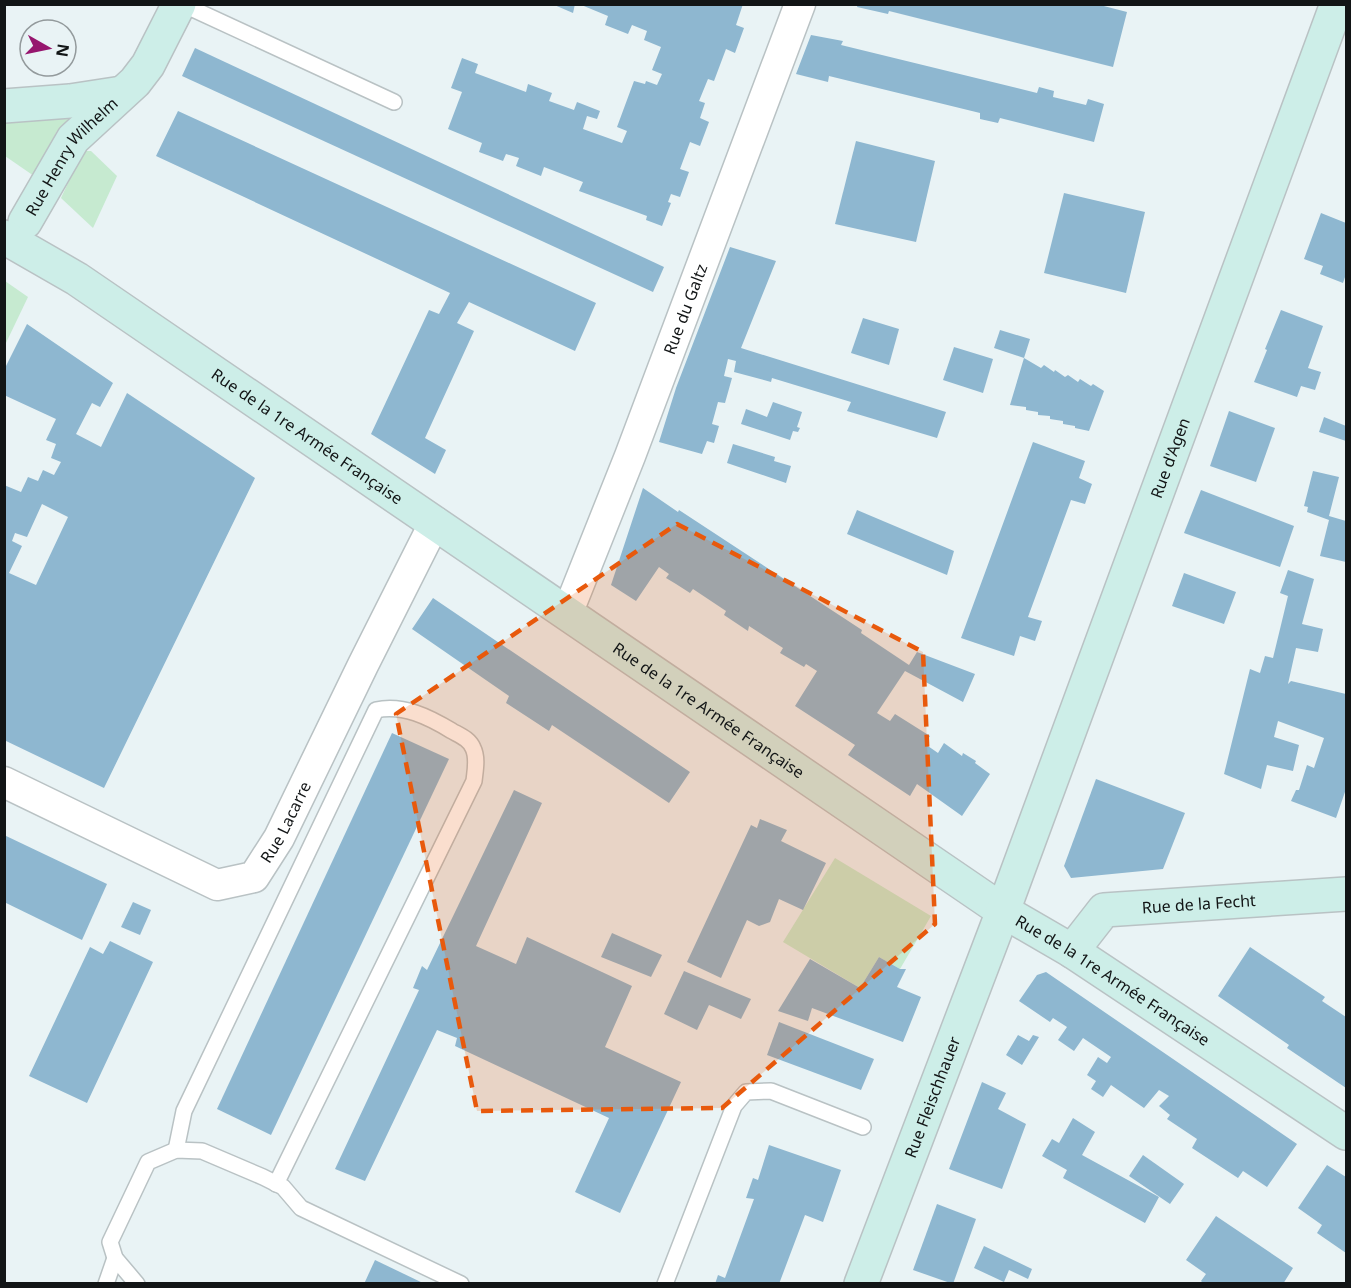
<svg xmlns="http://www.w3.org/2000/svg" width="1351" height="1288" font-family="'Noto Sans',sans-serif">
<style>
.green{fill:#c6ead0}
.building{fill:#8eb7d0;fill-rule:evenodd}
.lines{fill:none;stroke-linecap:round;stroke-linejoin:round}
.lane-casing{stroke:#b9c2c4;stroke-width:18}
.street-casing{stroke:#b9c2c4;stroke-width:33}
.secondary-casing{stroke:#b9c2c4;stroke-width:36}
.lane{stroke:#fff;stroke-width:15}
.street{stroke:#fff;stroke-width:30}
.secondary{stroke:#cdeee8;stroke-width:33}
.marked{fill:#e8590c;fill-opacity:0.2;stroke:#e8590c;stroke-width:4.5;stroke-dasharray:12 8;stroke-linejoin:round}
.labels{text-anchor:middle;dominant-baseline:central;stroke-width:6;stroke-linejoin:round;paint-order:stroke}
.street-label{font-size:16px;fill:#121516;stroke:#e9f3f5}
</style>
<rect width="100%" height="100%" fill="#e9f3f5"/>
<g class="green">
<polygon points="72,114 73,119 57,131 34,176 5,156 4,117"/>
<polygon points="83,151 91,151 117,176 93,228 61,198"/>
<polygon points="5,281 28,297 5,345"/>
<polygon points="835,858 931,916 900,969 879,957 860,988 783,942"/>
</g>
<g class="building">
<polygon points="552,4 575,4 573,13"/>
<polygon points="579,4 743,4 736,25 744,28 735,53 726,49 714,81 708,79 699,101 705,103 700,118 709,122 700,146 690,142 680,169 689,172 680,197 671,194 668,202 671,203 662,226 646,220 647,216 579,191 583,182 544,167 541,176 516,166 519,158 506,154 503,161 479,152 482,143 448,129 462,92 451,88 462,58 478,64 475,73 526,92 528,84 552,93 549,101 574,110 577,102 600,111 597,119 587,116 583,129 622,143 627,131 617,127 634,81 645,84 646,81 657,85 662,74 652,70 661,47 644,40 647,31 632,25 628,34 605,25 608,16"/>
<polygon points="858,4 1096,4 1127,12 1113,67 889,11 888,14 857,7"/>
<polygon points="811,35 843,41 841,45 1037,93 1039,87 1054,91 1053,97 1086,105 1088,99 1104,104 1094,142 1000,118 998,123 980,119 980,113 829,76 828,82 796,74"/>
<polygon points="195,48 664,267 653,292 182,76"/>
<polygon points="178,111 596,303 575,351 469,302 457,323 474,331 425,438 446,450 435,474 371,434 429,310 439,314 450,293 156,156"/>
<polygon points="856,141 935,161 916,242 835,224"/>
<polygon points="1064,193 1145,212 1126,293 1044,273"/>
<polygon points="1321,213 1346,223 1346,274 1343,283 1320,274 1323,266 1304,259"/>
<polygon points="730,247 776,261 741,348 946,412 937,438 847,411 851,402 772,378 771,382 734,372 736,361 728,359 724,376 732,378 725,403 718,402 712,424 719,426 714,443 707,441 702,454 659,442 676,388"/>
<polygon points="1281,310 1323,326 1308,368 1321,372 1315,390 1301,386 1297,397 1254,382 1267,350 1265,349"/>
<polygon points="863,318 899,329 889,365 851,353"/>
<path d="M27 324 113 383 100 407 92 403 76 434 101 447 127 393 255 478 104 788 4 740V485L21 492 28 477 38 481 43 470 54 475 61 462 51 458 56 444 46 440 56 419 4 395V370ZM42 504 68 517 36 585 9 573 22 546 12 541 15 533 27 537Z"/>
<polygon points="1000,330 1030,339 1024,358 1041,368 1044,365 1054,372 1055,370 1065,377 1068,375 1078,382 1080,379 1091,386 1093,384 1104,391 1089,431 1075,428 1075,426 1063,424 1063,421 1050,419 1050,416 1038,415 1038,412 1026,410 1026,407 1010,405 1024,358 994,348"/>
<polygon points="954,347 993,359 983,393 943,380"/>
<polygon points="773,402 802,412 797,427 800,428 798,432 793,431 790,440 741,424 746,409 767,417"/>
<polygon points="1229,411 1275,428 1256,482 1210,466"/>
<polygon points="1324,417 1346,426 1346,441 1319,432"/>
<polygon points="1033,442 1085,461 1079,478 1092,484 1085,504 1071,500 1028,617 1042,621 1035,641 1020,636 1014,656 961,638"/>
<polygon points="733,444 775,457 774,461 791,466 786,483 727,463"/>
<polygon points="1313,471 1339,477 1329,516 1346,521 1346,562 1320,556 1329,520 1307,512 1308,507 1304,506"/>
<polygon points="643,488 678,512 679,510 862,630 861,633 909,665 917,652 975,674 963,702 905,671 877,713 890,721 895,714 930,736 925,744 938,753 944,743 962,756 963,753 976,761 975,763 990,774 962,816 917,784 910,796 848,755 855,745 795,706 817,671 806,664 804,667 780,653 783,648 749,626 748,631 724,615 726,611 693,589 690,593 676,584 666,578 669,574 659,567 636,601 611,585"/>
<polygon points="1201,490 1294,526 1280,567 1184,533"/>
<polygon points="857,510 954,551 947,575 847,534"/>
<polygon points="1288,570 1314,579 1302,624 1323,629 1318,652 1296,648 1288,684 1291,681 1346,694 1346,789 1336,818 1291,801 1296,790 1299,790 1307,765 1314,768 1324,738 1278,721 1274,737 1299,745 1293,771 1267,765 1261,789 1224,774 1250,669 1260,673 1265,656 1273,658 1288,596 1280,593"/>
<polygon points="1184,573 1236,592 1224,624 1172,606"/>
<polygon points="433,598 690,772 669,803 552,725 549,731 506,703 509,696 412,629"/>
<polygon points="392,733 449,759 271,1135 217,1109"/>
<polygon points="1096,779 1185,813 1163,869 1071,878 1064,866"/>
<polygon points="514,790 542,803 476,946 516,964 527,937 632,986 605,1047 681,1082 620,1213 575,1192 609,1118 455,1046 457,1038 437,1030 365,1181 335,1169 419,990 413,988 422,966 427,970"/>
<polygon points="760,819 787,830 781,841 826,863 803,910 779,899 770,922 759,926 747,920 721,978 687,962 751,825 757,828"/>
<polygon points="4,835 107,884 82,940 4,902"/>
<polygon points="133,902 151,910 140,935 121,927"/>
<polygon points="612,933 662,955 651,977 601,957"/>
<polygon points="110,941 153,962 87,1103 29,1076 90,947 103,954"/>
<polygon points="1250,947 1325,997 1322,1001 1346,1017 1346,1088 1287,1048 1289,1045 1218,996"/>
<polygon points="879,957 900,969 906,969 897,987 921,997 903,1042 812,1008 808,1021 778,1011 810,959 860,988"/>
<polygon points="684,971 751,999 741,1019 709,1005 697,1030 664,1014"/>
<polygon points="1046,972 1297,1144 1267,1187 1243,1171 1238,1178 1192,1148 1197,1139 1167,1119 1170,1115 1159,1106 1169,1096 1159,1090 1144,1108 1111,1085 1103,1097 1091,1089 1096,1081 1087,1075 1098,1057 1107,1063 1111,1057 1083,1038 1074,1051 1058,1040 1067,1027 1053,1018 1050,1022 1019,1001 1037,975"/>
<polygon points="779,1022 874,1059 861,1090 767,1055"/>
<polygon points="1018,1035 1029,1041 1033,1035 1039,1037 1022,1065 1006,1055"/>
<polygon points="982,1082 1006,1093 998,1109 1026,1124 1002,1189 949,1169"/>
<polygon points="1073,1118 1095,1132 1082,1155 1159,1197 1145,1223 1063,1178 1067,1170 1042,1156 1052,1139 1059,1143"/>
<polygon points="769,1145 841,1170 823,1222 805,1215 779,1284 715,1284 718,1275 725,1278 754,1199 746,1198 753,1178 758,1180"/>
<polygon points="1143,1155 1184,1184 1170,1204 1129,1176"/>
<polygon points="1327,1165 1346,1177 1346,1253 1317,1233 1322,1225 1298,1208"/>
<polygon points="937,1204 976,1219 953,1284 913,1270"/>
<polygon points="1216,1216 1293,1268 1283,1284 1204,1284 1201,1281 1206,1274 1186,1260"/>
<polygon points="984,1246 1032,1269 1028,1279 1009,1270 1004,1282 974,1268"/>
<polygon points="375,1260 425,1284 364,1284"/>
</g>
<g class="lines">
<g class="lane-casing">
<g id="lane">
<polyline points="182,4 394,102"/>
<path d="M176 1150 184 1111 376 710C403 704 429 717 452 731 461 736 469 739 473 748 478 758 475 771 474 781L276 1184"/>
<polyline points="106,1284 115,1258"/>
<polyline points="137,1284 115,1258 110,1242 148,1162 176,1150 202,1151 263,1177 283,1187 301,1208 461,1284"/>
<polyline points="665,1284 734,1106 746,1092 771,1091 863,1127"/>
</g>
</g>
<g class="street-casing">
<g id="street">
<path id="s1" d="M567 614 630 456 800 4"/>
<path id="s2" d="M4 782 217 885 254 877 279 838 363 665 435 522"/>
</g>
</g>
<g class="secondary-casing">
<g id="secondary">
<polyline points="4,106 70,101 122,93"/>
<path id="s3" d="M25 222 73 139 135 82 148 65 179 4"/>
<path id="s4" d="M4 237 77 279 1003 911 1072 951 1346 1133"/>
<path id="s5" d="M1072 951 1104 910 1346 894"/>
<path id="s6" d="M861 1284 1003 911 1337 4"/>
</g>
</g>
<use href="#lane" class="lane"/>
<use href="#street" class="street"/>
<use href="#secondary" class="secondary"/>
</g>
<path class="marked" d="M677 524 923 652 935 924 722 1108 477 1111 396 714Z"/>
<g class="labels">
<g class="street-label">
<text stroke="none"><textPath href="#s3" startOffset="81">Rue Henry Wilhelm</textPath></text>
<text stroke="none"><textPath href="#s1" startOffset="327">Rue du Galtz</textPath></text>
<text stroke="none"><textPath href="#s4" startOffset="363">Rue de la 1re Armée Française</textPath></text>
<text stroke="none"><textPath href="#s6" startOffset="882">Rue d'Agen</textPath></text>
<text stroke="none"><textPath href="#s4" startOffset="849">Rue de la 1re Armée Française</textPath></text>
<text stroke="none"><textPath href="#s2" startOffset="338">Rue Lacarre</textPath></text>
<text stroke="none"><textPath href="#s5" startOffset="147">Rue de la Fecht</textPath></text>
<text stroke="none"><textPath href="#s4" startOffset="1335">Rue de la 1re Armée Française</textPath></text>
<text stroke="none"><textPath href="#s6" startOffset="200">Rue Fleischhauer</textPath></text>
</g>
</g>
<rect width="1351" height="1288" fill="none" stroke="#121516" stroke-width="12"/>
<g transform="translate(48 48) rotate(99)"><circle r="28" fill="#e9f3f5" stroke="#939a9c" stroke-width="1.5"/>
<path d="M0-4.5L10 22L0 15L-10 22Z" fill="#96166e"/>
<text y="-9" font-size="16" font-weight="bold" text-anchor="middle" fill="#121516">N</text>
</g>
</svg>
